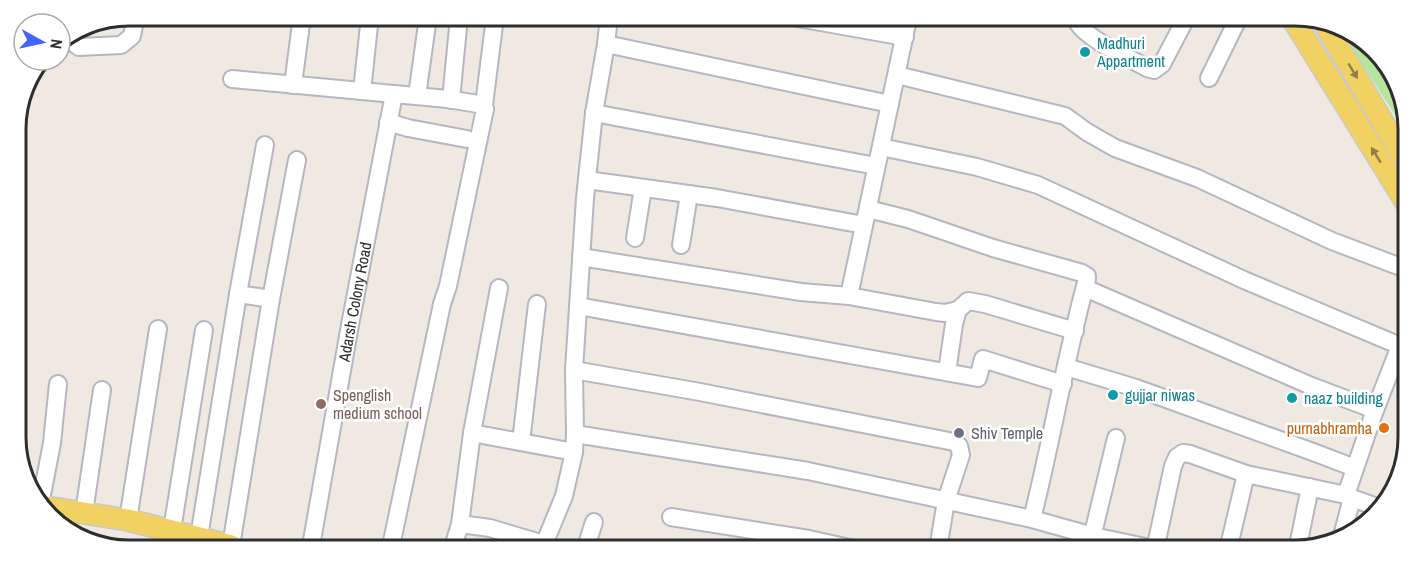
<svg xmlns="http://www.w3.org/2000/svg" width="1424" height="566" font-family="'Archivo Narrow',sans-serif">
<style>
.green{fill:#b6e59e}
.lines{fill:none;stroke-linecap:round;stroke-linejoin:round}
.minor-casing{stroke:#b4b7c1;stroke-width:20}
.major-casing{stroke:#c9c9c9;stroke-width:24}
.minor{stroke:#fff;stroke-width:16}
.major{stroke:#f2d163;stroke-width:21}
.oneway{fill:#908048}
.culture-dot{fill:#0f9aa8;stroke:#fff;stroke-width:2}
.education-dot{fill:#8d6e63;stroke:#fff;stroke-width:2}
.food-dot{fill:#e8710a;stroke:#fff;stroke-width:2}
.worship-dot{fill:#6b7280;stroke:#fff;stroke-width:2}
.labels{text-anchor:middle;dominant-baseline:central;stroke-width:5;stroke-linejoin:round;paint-order:stroke}
.culture-label{font-size:16px;fill:#0d838f;stroke:#fff;text-anchor:start}
.street-label{font-size:16px;fill:#2e2e2e;stroke:#fff}
.education-label{font-size:16px;fill:#785e54;stroke:#fff;text-anchor:start}
.food-label{font-size:16px;fill:#c56008;stroke:#fff;text-anchor:end}
.worship-label{font-size:16px;fill:#5b616d;stroke:#fff;text-anchor:start}
.rim{fill:none;stroke:#2e2e2e;stroke-width:3}
</style>
<rect width="100%" height="100%" fill="#efe9e1"/>
<polygon class="green" points="1336,24 1385,59 1408,113 1408,135"/>
<g class="lines">
<g class="minor-casing">
<g id="minor">
<polyline points="798,18 905,37"/>
<path d="M1076 20C1084 38 1129 58 1147 68L1154 70 1162 64 1185 20"/>
<polyline points="67,38 79,47 121,45 132,36 136,15"/>
<polyline points="606,44 890,104"/>
<polyline points="897,75 1065,116 1087,132 1115,148 1197,178 1332,241 1406,269"/>
<polyline points="1209,78 1237,21"/>
<polyline points="232,79 448,99 484,105 485,109 448,286 442,304 391,546"/>
<polyline points="293,85 302,16"/>
<polyline points="362,91 370,16"/>
<polyline points="417,96 428,17"/>
<polyline points="451,100 459,17"/>
<polyline points="484,105 495,17"/>
<polyline points="594,113 876,166"/>
<polyline points="388,122 408,128 467,139"/>
<polyline points="881,147 977,167 1038,185 1244,280 1405,348"/>
<polyline points="587,180 717,198 864,225"/>
<path d="M868 209 908 219 993 248 1082 273 1087 276V279C1065 358 1052 440 1032 519"/>
<polyline points="635,238 643,188"/>
<polyline points="681,245 689,194"/>
<polyline points="581,257 801,292 849,296 936,312 945,313 958,310"/>
<polyline points="1085,288 1309,385 1375,410"/>
<polyline points="238,294 271,299"/>
<polyline points="849,296 908,19"/>
<polyline points="578,306 978,378 983,359 1063,384"/>
<polyline points="1066,367 1136,388 1313,452 1355,468"/>
<polyline points="574,370 700,392 954,442 959,446 961,455 946,501 938,549"/>
<polyline points="947,372 954,324 958,310 968,301 985,304 1075,331"/>
<polyline points="472,433 574,452"/>
<polyline points="575,434 808,471 1032,519 1093,536 1155,549"/>
<polyline points="521,442 537,304"/>
<polyline points="1346,495 1375,410 1400,346"/>
<polyline points="1352,498 1379,508"/>
<polyline points="40,505 52,443 58,384"/>
<polyline points="84,513 102,390"/>
<polyline points="671,517 809,539 854,549"/>
<polyline points="128,520 158,329"/>
<polyline points="460,524 490,528 544,544"/>
<polyline points="172,530 204,330"/>
<polyline points="196,545 199,537 238,294 265,145"/>
<polyline points="231,546 271,299 297,160"/>
<path id="s1" d="M311 546 350 325 394 94"/>
<polyline points="453,547 460,524 472,433 499,288"/>
<polyline points="543,547 564,496 574,452 575,434 574,370 585,198 594,113 606,44 609,17"/>
<polyline points="586,547 594,522"/>
<polyline points="1089,550 1116,438"/>
<polyline points="1155,550 1173,466 1177,457 1183,453 1190,454 1246,474 1346,495 1352,498 1342,536"/>
<polyline points="1228,550 1246,474"/>
<polyline points="1297,551 1310,487"/>
</g>
</g>
<g class="major-casing">
<g id="major">
<polyline points="1294,21 1407,204"/>
<polyline points="1323,21 1407,163"/>
<polyline points="40,506 128,520 231,546"/>
</g>
</g>
<use href="#minor" class="minor"/>
<use href="#major" class="major"/>
</g>
<defs><path id="oneway-solid" d="M-6-.8H1V-3.2L6.5 0L1 3.2V.8H-6Z" transform="scale(1.5)"/></defs>
<g class="oneway">
<use href="#oneway-solid" transform="translate(1353 71) rotate(59)"/>
<use href="#oneway-solid" transform="translate(1376 155) rotate(-121)"/>
</g>
<g class="culture-dot">
<circle cx="1085" cy="52" r="6"/>
<circle cx="1113" cy="395" r="6"/>
<circle cx="1292" cy="398" r="6"/>
</g>
<circle class="education-dot" cx="321" cy="404" r="6"/>
<circle class="food-dot" cx="1384" cy="428" r="6"/>
<circle class="worship-dot" cx="959" cy="433" r="6"/>
<g class="labels">
<g class="culture-label">
<text x="1097" y="43">Madhuri<tspan x="1097" dy="18">Appartment</tspan></text>
<text x="1125" y="395">gujjar niwas</text>
<text x="1304" y="398">naaz building</text>
</g>
<g class="street-label">
<text stroke="none"><textPath href="#s1" startOffset="248">Adarsh Colony Road</textPath></text>
</g>
<g class="education-label">
<text x="333" y="395">Spenglish<tspan x="333" dy="18">medium school</tspan></text>
</g>
<g class="food-label">
<text x="1372" y="428">purnabhramha</text>
</g>
<g class="worship-label">
<text x="971" y="433">Shiv Temple</text>
</g>
</g>
<path d="M0 0H1424V566H0ZM129 26H1295A103 103 0 0 1 1398 129V437A103 103 0 0 1 1295 540H129A103 103 0 0 1 26 437V129A103 103 0 0 1 129 26Z" fill="#fff" fill-rule="evenodd"/>
<path class="rim" d="M129 26H1295A103 103 0 0 1 1398 129V437A103 103 0 0 1 1295 540H129A103 103 0 0 1 26 437V129A103 103 0 0 1 129 26Z"/>
<g transform="translate(42 42) rotate(98)"><circle r="28" fill="#ffffff" stroke="#ababab" stroke-width="1.5"/>
<path d="M0-4.5L10 22L0 15L-10 22Z" fill="#4264fb"/>
<text y="-9" font-size="16" font-weight="bold" text-anchor="middle" fill="#2e2e2e">N</text>
</g>
</svg>
